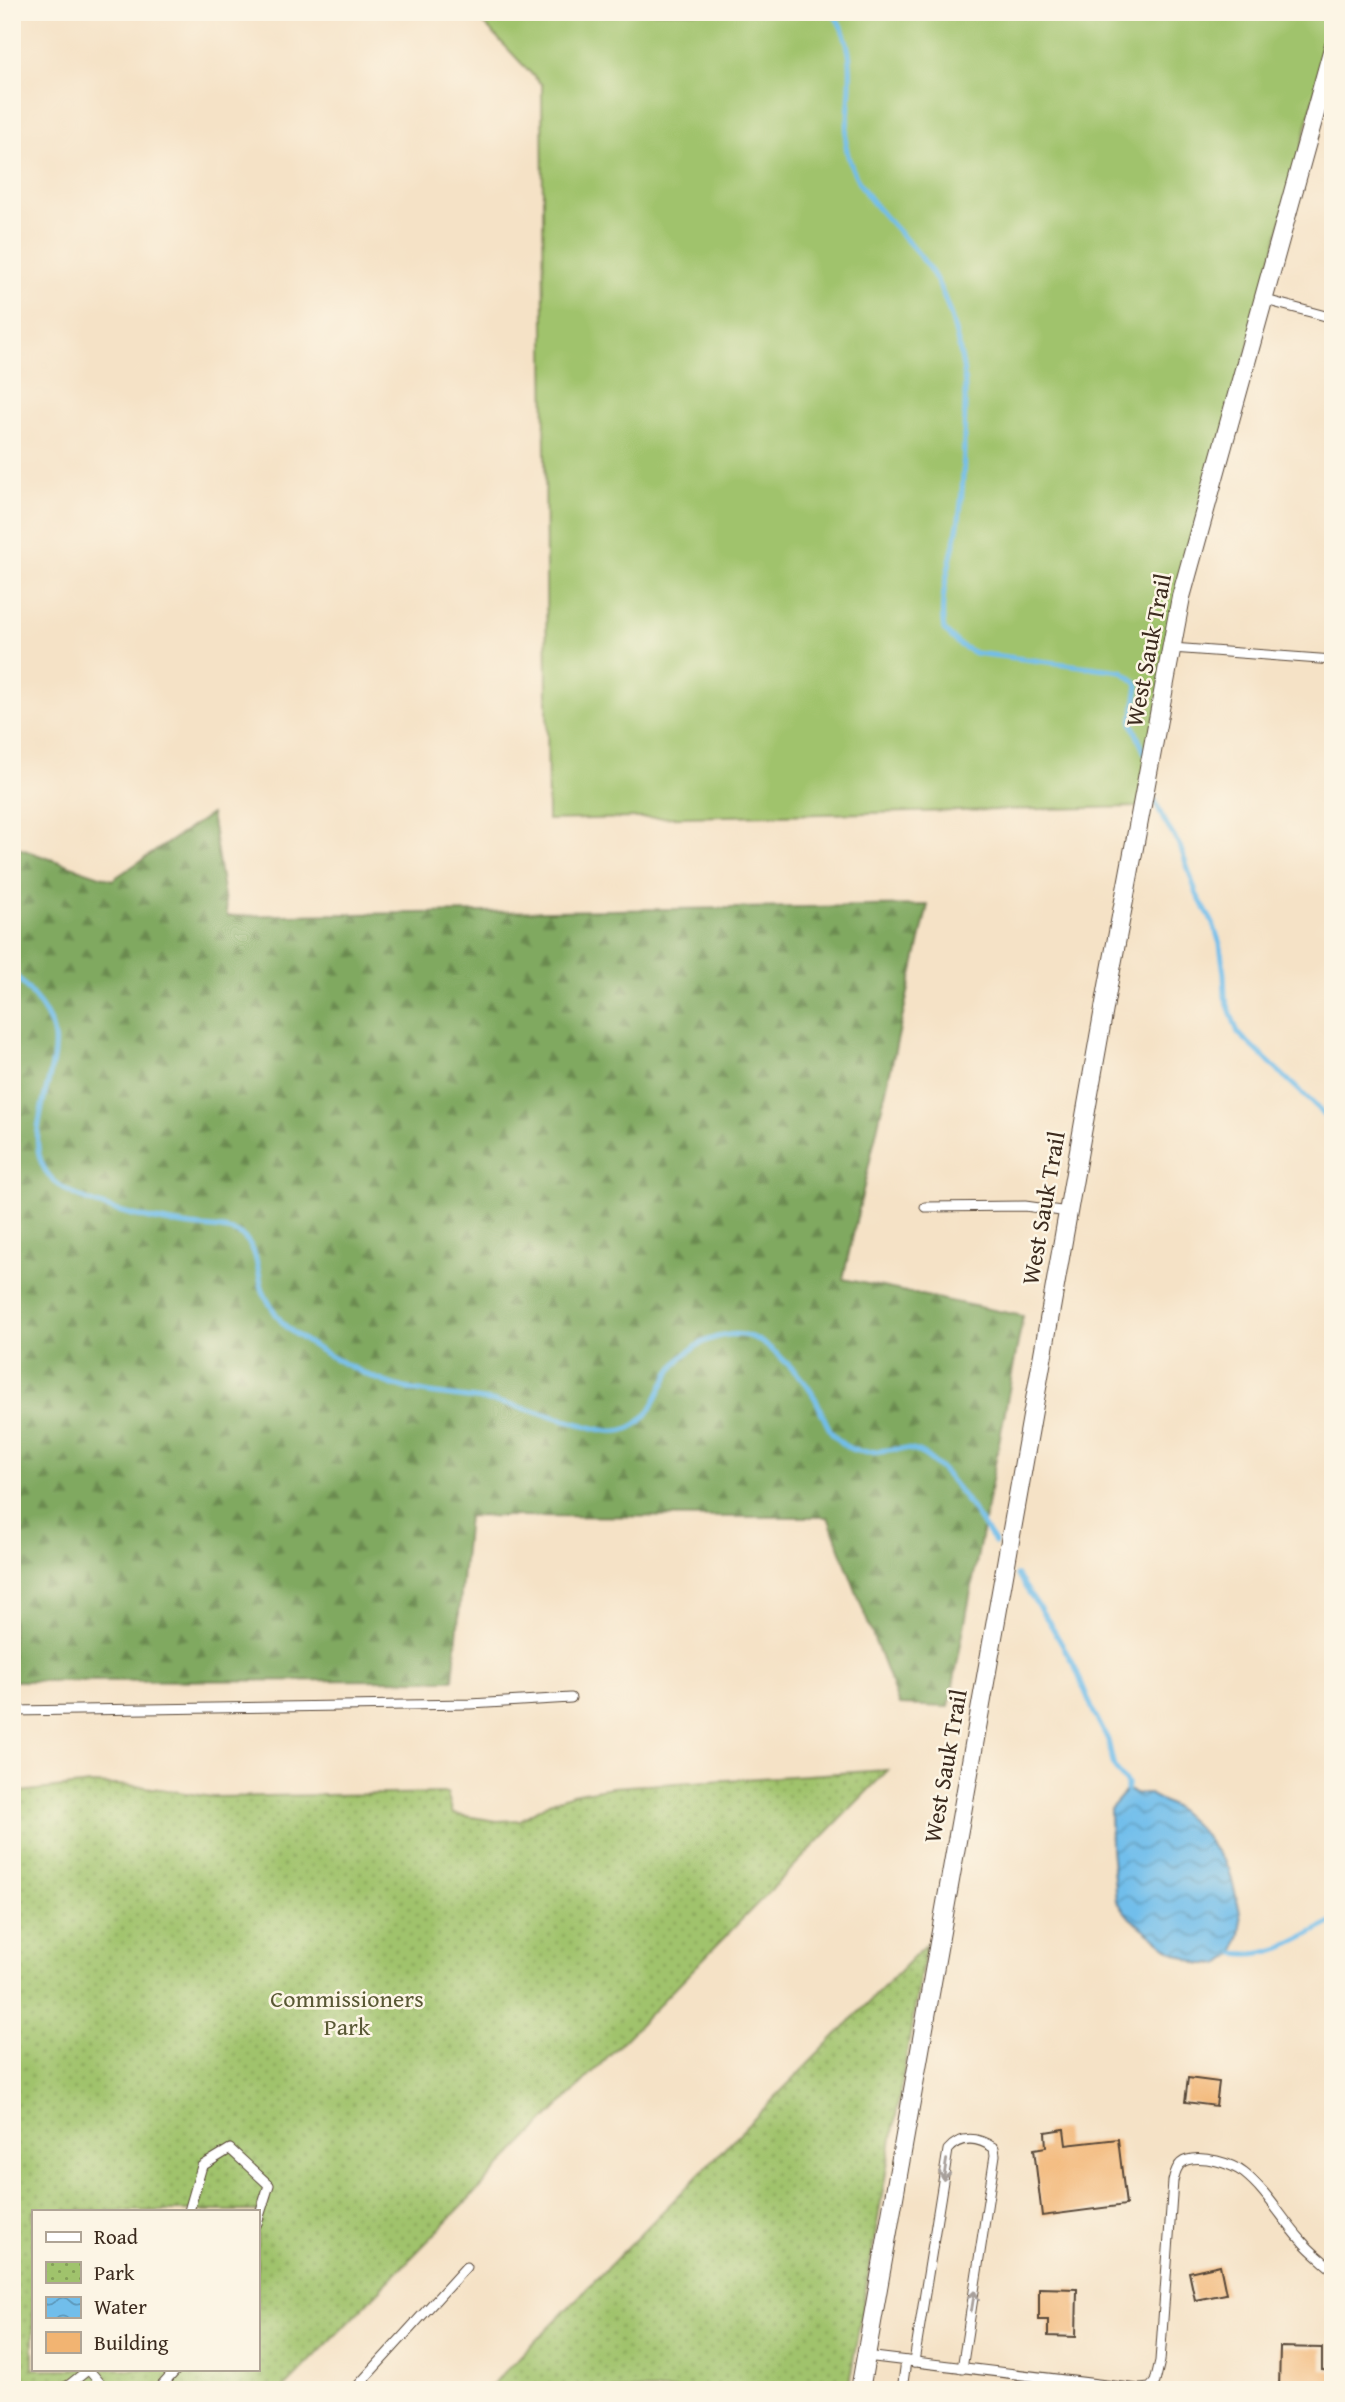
<svg xmlns="http://www.w3.org/2000/svg" width="1345" height="2402" font-family="'Gentium Book Plus',serif">
<style>
.grass{fill:#a0c36c;stroke:#6e7645;stroke-width:2}
.forest{fill:url(#forest-firs);stroke:#5e6a3f;stroke-width:2}
.park{fill:url(#park-dots);stroke:#6e7645;stroke-width:2;fill-rule:evenodd}
.water{fill:url(#water-waves);stroke:#567484;stroke-width:2}
.lines{fill:none;stroke-linecap:round;stroke-linejoin:round}
.stream{stroke:#71beeb;stroke-width:5}
.building{fill:#f2b472}
.lane-casing{stroke:#574637;stroke-width:11}
.street-casing{stroke:#574637;stroke-width:20}
.lane{stroke:#fff;stroke-width:9}
.street{stroke:#fff;stroke-width:18}
.oneway{stroke:#a79f9a}
.labels{text-anchor:middle;dominant-baseline:central;stroke-width:5;stroke-linejoin:round;paint-order:stroke}
.street-label{font-size:24px;fill:#3b2a1e;stroke:#fcf5e5}
.park-label{font-size:24px;fill:#595835;stroke:#fcf5e5}
</style>
<defs>
<pattern id="forest-firs" width="22" height="20" patternUnits="userSpaceOnUse" patternTransform="scale(1.75)"><rect width="22" height="20" fill="#80a960"/><path d="M5 1l3.5 6h-7zM16 11l3.5 6h-7z" fill="#6a8a4f"/></pattern>
<pattern id="park-dots" width="8" height="8" patternUnits="userSpaceOnUse" patternTransform="scale(1.75)"><rect width="8" height="8" fill="#a0c36c"/><path d="M2 2h.1M6 6h.1" fill="none" stroke="#849f58" stroke-width="1.8" stroke-linecap="round"/></pattern>
<pattern id="water-waves" width="16" height="10" patternUnits="userSpaceOnUse" patternTransform="scale(1.75)"><rect width="16" height="10" fill="#71beeb"/><path d="M0 5q4-4 8 0t8 0" fill="none" stroke="#5e9bbe"/></pattern>
</defs>
<rect width="100%" height="100%" fill="#fcf5e5"/>
<filter id="ink" filterUnits="userSpaceOnUse"><feTurbulence type="fractalNoise" baseFrequency=".0143" numOctaves="2"/><feDisplacementMap in="SourceGraphic" scale="14" xChannelSelector="R" yChannelSelector="G"/><feConvolveMatrix kernelMatrix="1 2 1 2 8 2 1 2 1" color-interpolation-filters="sRGB"/></filter>
<filter id="wash" filterUnits="userSpaceOnUse"><feTurbulence type="fractalNoise" baseFrequency=".00686" numOctaves="4" result="noise"/><feDisplacementMap in="SourceGraphic" scale="28" xChannelSelector="R" yChannelSelector="G"/><feGaussianBlur stdDeviation="1.57" result="paint"/><feColorMatrix in="noise" values="0 0 0 0 0 0 0 0 0 0 0 0 0 0 0 0 0 1.4 0 .05"/><feComposite in="paint" operator="in"/></filter>
<g filter="url(#wash)">
<rect width="100%" height="100%" fill="#f5e2c6"/>
<polygon class="grass" points="473,12 1333,12 1333,27 1186,582 1138,807 548,820 542,85"/>
<polygon class="forest" points="211,814 227,916 928,905 843,1279 1023,1316 949,1707 899,1705 828,1517 468,1516 453,1680 12,1681 12,846 112,880"/>
<g class="park">
<path d="M888 1770 282 2390H12V1793L90 1784 139 1786 212 1797 447 1793 453 1814 497 1821 520 1820 549 1803 572 1794 612 1787ZM33 2211H257V2369H33Z"/>
<polygon points="926,1944 848,2390 487,2390"/>
</g>
<polygon class="water" points="1127,1790 1138,1794 1149,1794 1176,1808 1200,1830 1229,1869 1240,1912 1241,1929 1235,1953 1220,1964 1201,1964 1173,1952 1130,1918 1116,1901 1111,1848 1110,1809"/>
<g class="lines">
<g class="stream">
<path d="M832 12C857 44 850 81 848 119 847 127 845 137 846 146 854 201 908 231 934 276 948 300 955 330 961 356 967 383 965 409 964 436 964 466 963 496 958 525 952 559 938 595 944 630L960 645 975 653 1122 671 1136 682 1138 686 1132 723 1145 754"/>
<polyline points="1155,800 1164,821 1180,846 1197,895 1213,923 1220,944 1224,974 1225,997 1238,1033 1319,1109 1333,1127"/>
<path d="M12 972C28 988 51 1013 54 1037 59 1078 16 1142 52 1179 79 1206 154 1221 191 1226 206 1228 226 1227 239 1234 259 1245 257 1273 263 1291 267 1300 275 1313 281 1321 299 1343 369 1378 397 1386 430 1396 467 1396 501 1403 526 1408 551 1416 576 1423 591 1427 608 1434 624 1430 652 1422 657 1392 671 1371 680 1356 698 1343 714 1338 727 1334 743 1333 756 1339 776 1350 804 1378 815 1398 824 1415 827 1433 844 1445 865 1460 889 1445 912 1450 942 1456 978 1519 995 1543"/>
<polyline points="1017,1575 1049,1622 1075,1667 1094,1713 1108,1740 1114,1767 1127,1784 1127,1790"/>
<path d="M1235 1953C1275 1959 1299 1938 1333 1922"/>
</g>
</g>
<g id="blocks">
<g class="building">
<polygon points="1188,2078 1219,2082 1216,2106 1185,2102"/>
<polygon points="1064,2129 1066,2145 1118,2139 1126,2205 1042,2216 1034,2149 1046,2147 1045,2132"/>
<polygon points="1220,2265 1226,2294 1195,2300 1189,2272"/>
<polygon points="1039,2288 1077,2289 1076,2337 1048,2336 1048,2320 1039,2320"/>
<polygon points="1280,2347 1322,2348 1322,2370 1333,2371 1333,2390 1279,2390"/>
</g>
</g>
</g>
<g filter="url(#ink)">
<use href="#blocks" fill-opacity="0" stroke="#574637" stroke-width="2"/>
<g class="lines">
<g class="lane-casing">
<g id="lane">
<polyline points="1262,299 1333,318"/>
<polyline points="1172,648 1333,660"/>
<polyline points="925,1207 1025,1206 1068,1212"/>
<polyline points="12,1711 470,1704 571,1698"/>
<polyline points="189,2211 202,2166 230,2149 269,2185 257,2223"/>
<path d="M866 2356 1139 2389 1150 2388 1155 2382 1160 2361 1173 2181C1175 2173 1177 2163 1187 2160 1203 2155 1231 2163 1244 2173 1267 2191 1282 2219 1301 2240 1310 2251 1322 2260 1333 2270"/>
<path d="M914 2362 948 2150C961 2135 978 2137 994 2148L995 2155 962 2369"/>
<polyline points="88,2369 106,2390"/>
<polyline points="59,2390 69,2385 89,2369"/>
<polyline points="158,2390 177,2369"/>
<polyline points="354,2390 466,2267"/>
<polyline points="902,2390 906,2361"/>
</g>
</g>
<g class="street-casing">
<polyline id="street" points="860,2390 1108,986 1181,597 1333,48"/>
</g>
<use href="#lane" class="lane"/>
<use href="#street" class="street"/>
</g>
<defs><path id="oneway-shaft" d="M-6 0H5M1.5-3L5.5 0L1.5 3" fill="none" stroke-width="1.6" stroke-linecap="round" stroke-linejoin="round" transform="scale(1.75)"/></defs>
<g class="oneway">
<use href="#oneway-shaft" transform="translate(945 2170) rotate(99)"/>
<use href="#oneway-shaft" transform="translate(973 2301) rotate(-81)"/>
</g>
</g>
<g class="labels">
<g class="street-label">
<text transform="translate(1148 650) rotate(-79)">West Sauk Trail</text>
<text transform="translate(1043 1208) rotate(-80)">West Sauk Trail</text>
<text transform="translate(945 1766) rotate(-80)">West Sauk Trail</text>
</g>
<g class="park-label">
<text x="347" y="1998">Commissioners<tspan x="347" dy="28">Park</tspan></text>
</g>
</g>
<rect width="1345" height="2402" fill="none" stroke="#fcf5e5" stroke-width="42"/>
<rect x="32" y="2210" width="228" height="161" fill="#fcf5e5" stroke="#afa495" stroke-width="2"/>
<rect x="46" y="2232" width="35" height="10" fill="#ffffff" stroke="#afa495" stroke-width="2"/>
<text x="94" y="2244" font-size="21" fill="#3b2a1e">Road</text>
<rect x="46" y="2262" width="35" height="21" fill="url(#park-dots)" stroke="#afa495" stroke-width="2"/>
<text x="94" y="2280" font-size="21" fill="#3b2a1e">Park</text>
<rect x="46" y="2297" width="35" height="21" fill="url(#water-waves)" stroke="#afa495" stroke-width="2"/>
<text x="94" y="2314" font-size="21" fill="#3b2a1e">Water</text>
<rect x="46" y="2332" width="35" height="21" fill="#f2b472" stroke="#afa495" stroke-width="2"/>
<text x="94" y="2350" font-size="21" fill="#3b2a1e">Building</text>
</svg>
